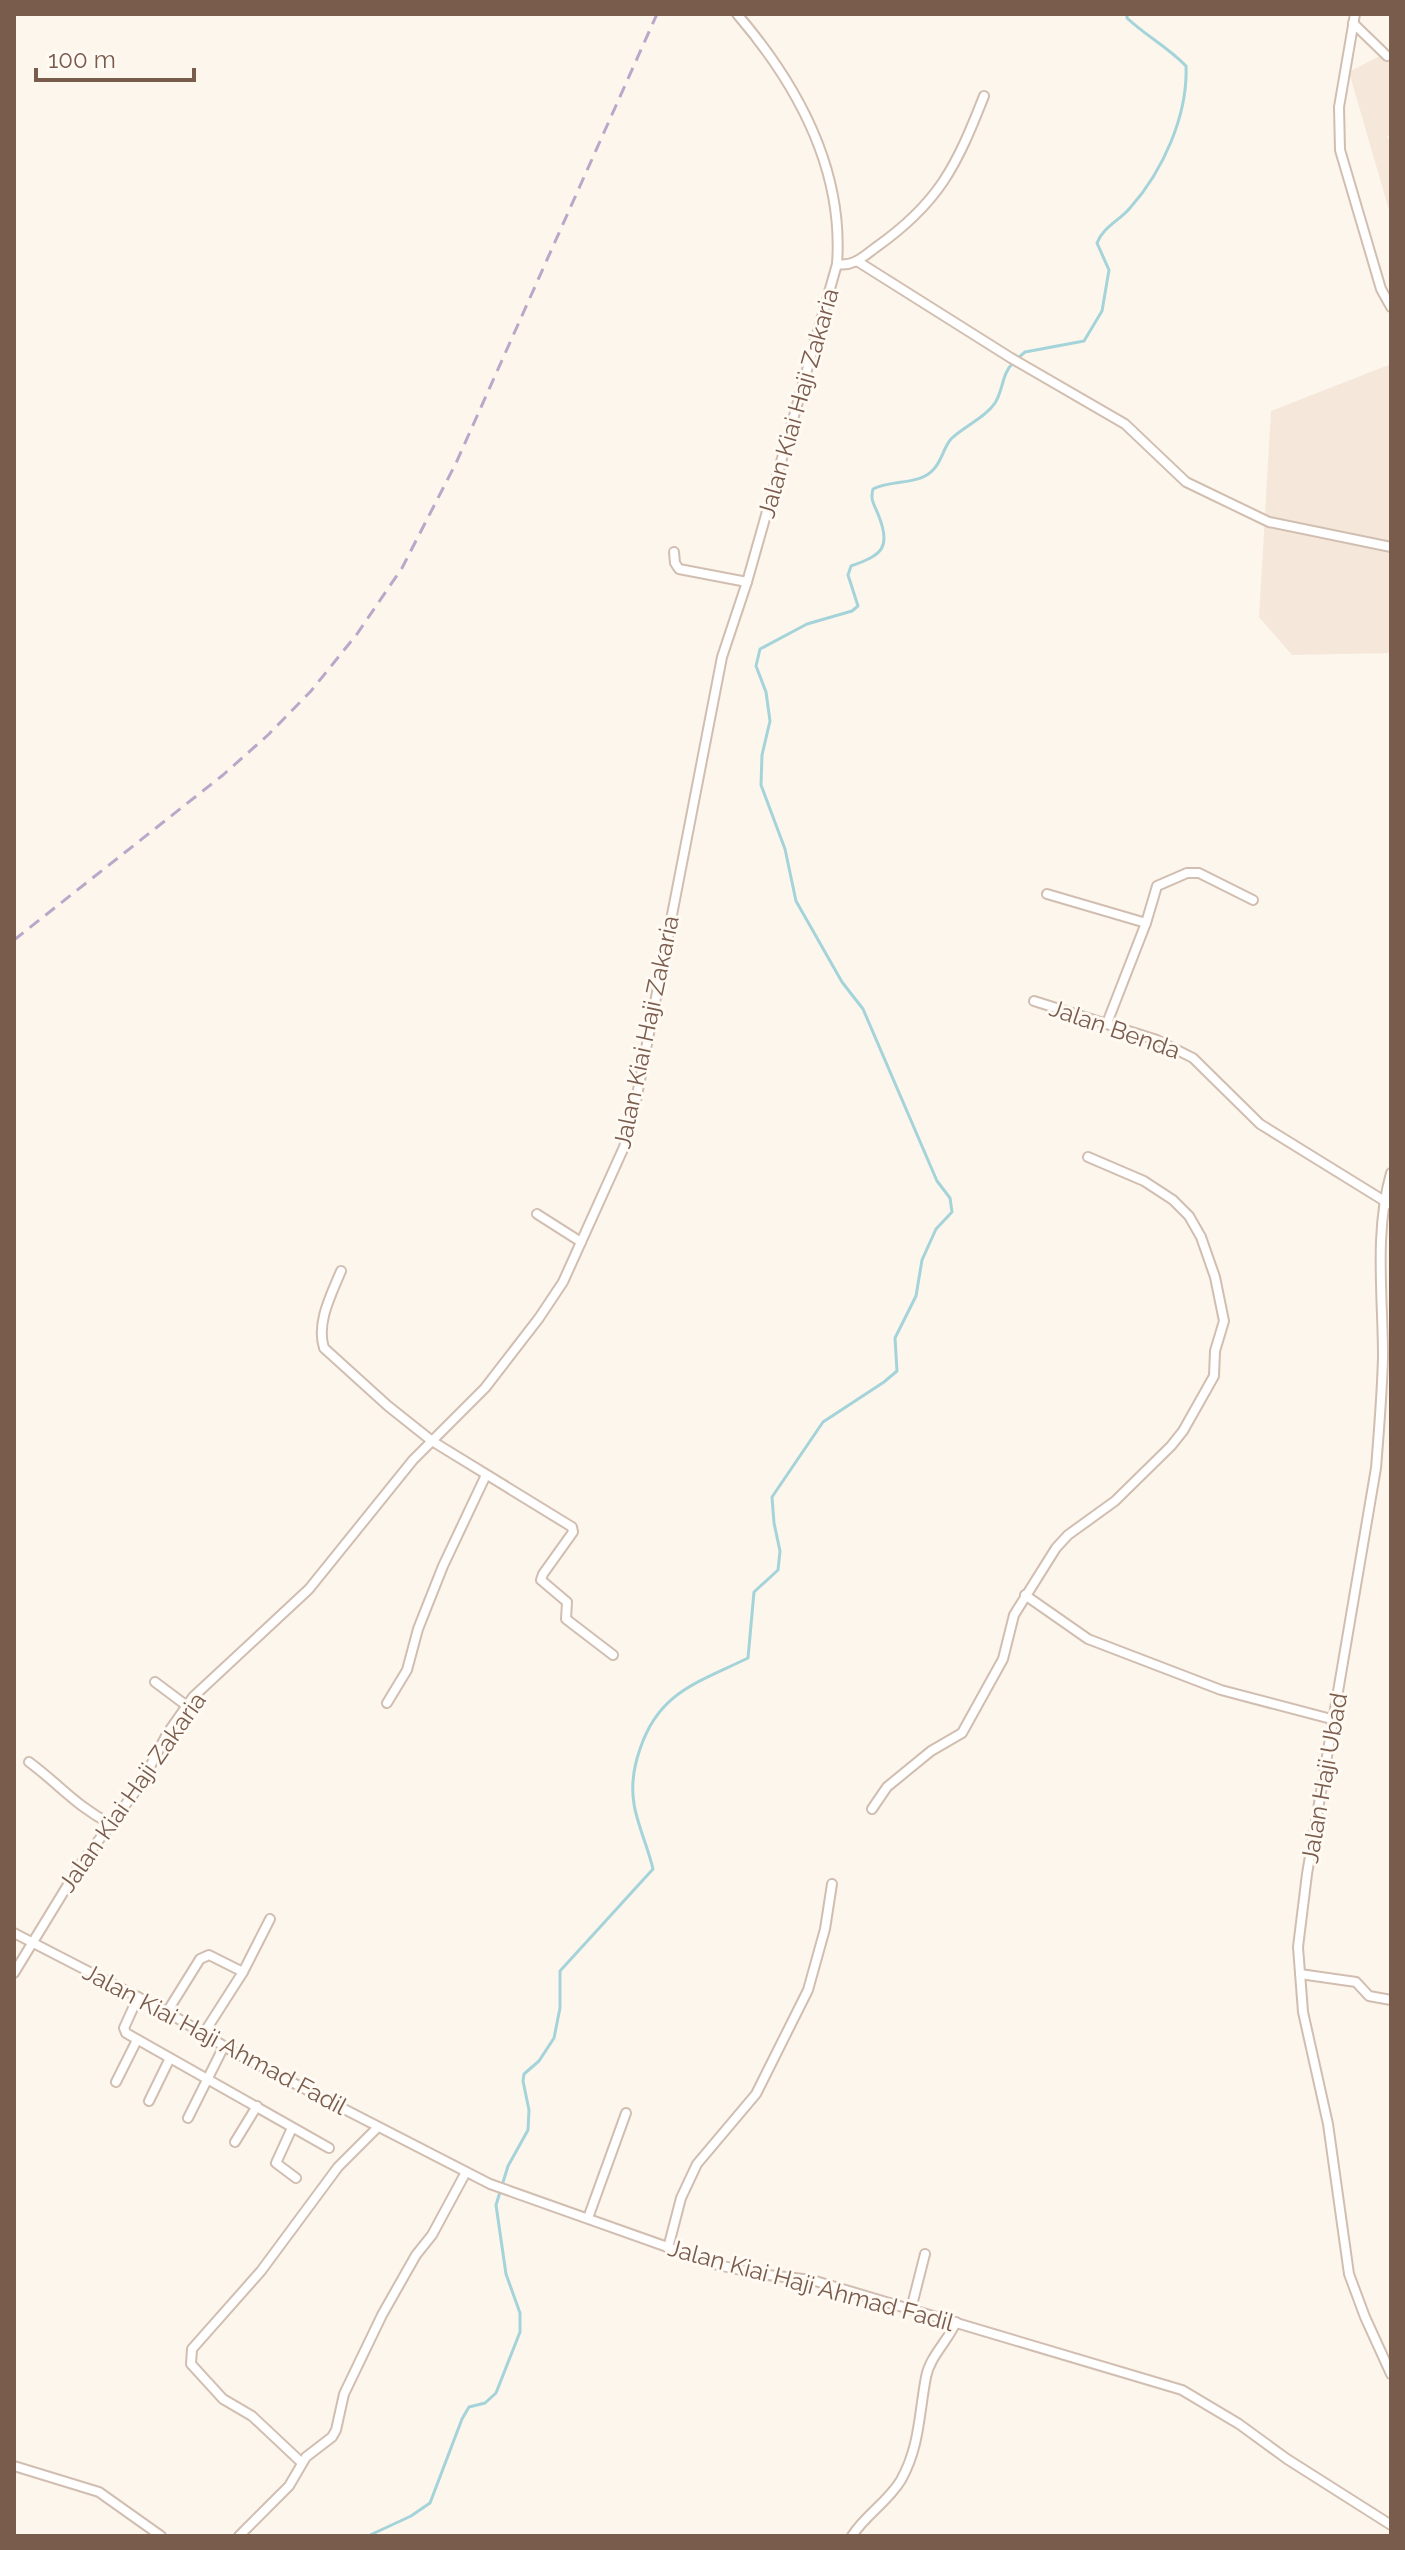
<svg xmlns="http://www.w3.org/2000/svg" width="1405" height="2550" font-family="Raleway,sans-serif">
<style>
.residential{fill:#f5e8da}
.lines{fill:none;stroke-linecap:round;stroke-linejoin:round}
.stream{stroke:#a5d3da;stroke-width:3}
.street-casing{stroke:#d1beb0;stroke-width:12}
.street{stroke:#fff;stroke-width:8}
.rail{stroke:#b9a8c9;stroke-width:3;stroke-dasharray:12 8;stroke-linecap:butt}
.labels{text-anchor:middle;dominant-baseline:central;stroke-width:6;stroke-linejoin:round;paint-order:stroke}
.street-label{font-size:24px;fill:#7a5c4d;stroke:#fffaf3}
</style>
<rect width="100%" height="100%" fill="#fdf6ec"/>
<g class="residential">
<polygon points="1391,50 1391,136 1387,136 1391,145 1391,217 1349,72"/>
<polygon points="1391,364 1391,653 1292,655 1259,617 1271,411"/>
</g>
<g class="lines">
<g class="stream">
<path d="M1018 358 1025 352 1084 341 1102 311 1109 270 1097 243C1103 227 1119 221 1130 208 1163 171 1188 115 1186 66 1168 47 1146 36 1127 18V14"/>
<path d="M368 2536 411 2516 430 2503 462 2419 469 2407 485 2403 496 2393 520 2332V2313L506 2274 496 2205 508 2166 528 2130 529 2110 523 2081 524 2074 539 2061 554 2038 560 2008V1971L653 1869C648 1847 637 1824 634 1804 631 1786 634 1766 640 1749 659 1692 697 1683 748 1658L754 1592 778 1570 780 1551 774 1523 772 1497 823 1422 884 1382 897 1371 895 1338 916 1296 922 1260 936 1229 952 1212 950 1198 937 1181 863 1009 842 982 796 901 785 849 761 785 762 755 770 721 766 692 756 666 760 649 807 624 852 611 858 606 848 575 851 566C882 555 892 548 878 514 874 504 870 500 873 489 890 480 918 485 932 471 942 462 943 448 951 439 964 426 985 418 995 403 1003 391 1002 373 1013 363"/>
</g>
<g class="street-casing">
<g id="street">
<polyline points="1355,14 1339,107 1340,150 1381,289 1391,307"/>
<polyline points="1353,23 1387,56"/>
<polyline points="857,261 1011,358 1125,424 1186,482 1269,522 1391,547"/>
<path d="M837 264C853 267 863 257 875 248 939 203 956 167 984 96"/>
<polyline points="674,552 675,563 679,569 747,582"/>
<polyline points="1047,894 1146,923 1107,1023"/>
<polyline points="1146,923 1157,886 1187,873 1199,873 1253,900"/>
<polyline points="1034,1001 1157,1040 1193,1058 1260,1124 1391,1205"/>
<path d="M1391 1173C1374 1233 1383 1296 1383 1357 1382 1395 1379 1431 1376 1468L1307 1874 1298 1947 1303 2012 1328 2124 1349 2274 1365 2317 1391 2374"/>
<polyline points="537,1214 581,1242"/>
<path d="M341 1271C331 1295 316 1323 324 1348L388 1406 432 1441 572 1527 573 1532 543 1574 541 1580 567 1602 566 1619 613 1655"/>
<polyline points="1025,1595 1088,1639 1221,1690 1335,1720"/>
<polyline points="155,1682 187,1706"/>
<polyline points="387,1703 407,1670 418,1629 443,1566 486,1475"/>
<path d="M29 1762C59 1784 77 1807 111 1824"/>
<polyline points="872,1809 887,1787 931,1751 962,1733 1003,1659 1014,1615 1056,1548 1068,1535 1115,1501 1171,1446 1183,1431 1214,1376 1215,1351 1224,1321 1215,1277 1201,1237 1189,1216 1173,1200 1144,1181 1088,1157"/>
<polyline points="14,1933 167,2012 239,2055 490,2184 718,2265 759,2274 812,2280 1182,2390 1239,2424 1287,2459 1391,2525"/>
<polyline points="243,1972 270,1919"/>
<path d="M14 1973 80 1865 141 1784 167 1734 193 1697 309 1589 413 1460 485 1388 539 1318 563 1282 624 1147 633 1116 722 657 747 582 837 264C844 169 797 84 737 14"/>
<polyline points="1300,1974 1356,1982 1369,1996 1391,2000"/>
<polyline points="138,1997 124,2028 126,2033 329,2148"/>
<polyline points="167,2012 200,1959 209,1955 243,1972 204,2033"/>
<polyline points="116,2082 137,2040"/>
<polyline points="149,2101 170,2058"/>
<polyline points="188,2118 224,2046"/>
<polyline points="292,2128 276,2163 296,2178"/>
<polyline points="235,2142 257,2106"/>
<polyline points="588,2218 626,2113"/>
<polyline points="668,2248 681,2198 697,2164 756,2094 808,1990 825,1929 832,1884"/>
<polyline points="911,2309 925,2254"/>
<polyline points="302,2463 252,2416 223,2399 191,2364 192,2349 261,2271 338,2167 378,2127"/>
<polyline points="14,2466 99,2492 161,2536"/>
<polyline points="239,2536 289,2486 306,2457 332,2437 336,2430 344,2394 382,2315 416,2255 432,2235 466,2172"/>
<path d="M852 2536C865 2515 888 2502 901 2480 920 2446 919 2413 926 2377 930 2356 948 2341 956 2322"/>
</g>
</g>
<use href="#street" class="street"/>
<polyline class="rail" points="14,940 223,775 269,734 311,691 357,634 402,568 456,463 657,14"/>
</g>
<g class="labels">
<g class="street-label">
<text transform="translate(798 403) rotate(-74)">Jalan Kiai Haji Zakaria</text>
<text transform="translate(1115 1029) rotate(19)">Jalan Benda</text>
<text transform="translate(646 1032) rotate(-78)">Jalan Kiai Haji Zakaria</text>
<text transform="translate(1324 1778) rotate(-80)">Jalan Haji Ubad</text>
<text transform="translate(132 1792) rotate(-55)">Jalan Kiai Haji Zakaria</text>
<text transform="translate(215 2039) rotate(28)">Jalan Kiai Haji Ahmad Fadil</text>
<text transform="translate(811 2285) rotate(15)">Jalan Kiai Haji Ahmad Fadil</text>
</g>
</g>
<rect width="1405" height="2550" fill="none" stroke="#7a5c4d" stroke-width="32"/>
<path d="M36 68v12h158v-12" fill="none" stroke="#7a5c4d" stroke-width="4"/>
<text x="48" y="68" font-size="24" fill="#7a5c4d" stroke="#fffaf3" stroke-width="6" paint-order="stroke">100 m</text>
</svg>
